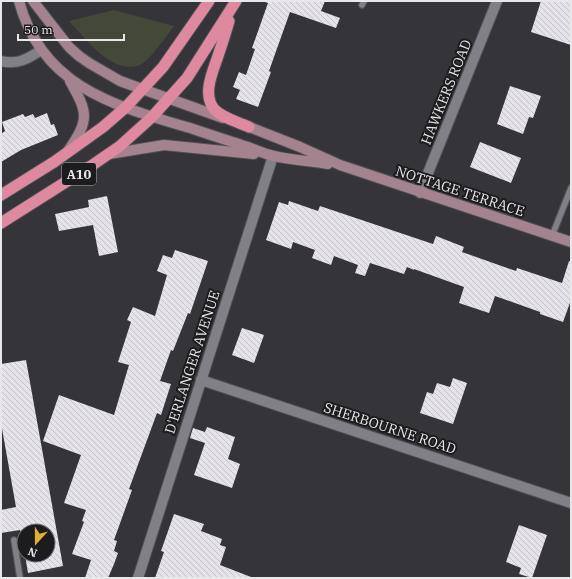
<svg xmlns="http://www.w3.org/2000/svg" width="572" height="579" font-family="'IBM Plex Serif',serif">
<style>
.grass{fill:#444838}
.building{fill:url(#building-back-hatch)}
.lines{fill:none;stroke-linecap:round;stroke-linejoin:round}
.service-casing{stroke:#515155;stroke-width:8}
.minor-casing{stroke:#515155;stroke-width:12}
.secondary-casing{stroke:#515155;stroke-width:12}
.trunk-casing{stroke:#515155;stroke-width:13}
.service{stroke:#818086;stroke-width:5.5}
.minor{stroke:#818086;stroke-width:10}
.secondary{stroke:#a4838f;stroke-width:10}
.trunk{stroke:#de899f;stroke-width:11}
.labels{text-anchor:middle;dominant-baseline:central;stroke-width:4;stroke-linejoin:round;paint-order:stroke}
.shield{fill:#1c1c1e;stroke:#ababae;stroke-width:1}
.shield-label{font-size:13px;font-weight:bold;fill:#e8e8eb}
.street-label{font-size:14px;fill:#e8e8eb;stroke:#1c1c1e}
</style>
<defs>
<pattern id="building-back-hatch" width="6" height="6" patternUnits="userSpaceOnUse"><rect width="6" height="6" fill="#e5e3e9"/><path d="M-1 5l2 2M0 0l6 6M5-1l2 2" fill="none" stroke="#c5c4c8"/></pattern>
</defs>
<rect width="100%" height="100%" fill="#343439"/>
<path class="grass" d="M114 10 174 26C168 35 150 59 142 64 114 78 85 38 69 21Z"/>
<g class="building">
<polygon points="266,1 325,1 321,11 340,18 336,28 290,12 269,71 271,72 258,107 236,99 240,90 233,87 239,72 246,75 255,49 252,48 268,3 265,2"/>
<polygon points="541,1 571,1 571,45 531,32"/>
<polygon points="510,86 541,96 533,118 529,117 523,134 497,124"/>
<polygon points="47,113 51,125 54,124 58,135 21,150 1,162 1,134 5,131 2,122 23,114 25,117 33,114 35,118"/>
<polygon points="480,142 521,158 511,183 470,167"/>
<polygon points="107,196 118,252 99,256 93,225 59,231 55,214 89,207 88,200"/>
<polygon points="289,201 318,211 320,206 433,244 436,236 464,247 462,252 516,271 517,268 562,283 569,261 571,262 571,300 563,322 540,314 540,312 495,296 489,313 459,303 464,287 414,269 414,270 407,267 404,274 370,263 365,276 355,273 358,265 334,256 331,265 312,258 315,250 293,242 291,249 266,240 279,202 288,205"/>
<polygon points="175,250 208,261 190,314 188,313 173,351 171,350 160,381 171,384 161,415 157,413 129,489 132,490 114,540 117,541 114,551 118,553 114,564 108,578 85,578 91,560 72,554 84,522 82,521 86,510 64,503 81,455 43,441 59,395 114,415 129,365 118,362 131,322 127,320 133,307 155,316 167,275 157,271 163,255 172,258"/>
<polygon points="242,328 264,335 254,363 232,355"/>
<polygon points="26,360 63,566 28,573 25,555 48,555 48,531 20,531 20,530 1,533 1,510 16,507 1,423 1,364"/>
<polygon points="453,378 467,383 453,424 420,413 427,392 433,394 437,383 450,387"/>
<polygon points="207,427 235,437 228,459 240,464 232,488 194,475 205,443 190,438 193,428 205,432"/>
<polygon points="174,514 204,524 201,531 222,539 220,545 226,547 220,565 251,577 251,578 155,578 164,552 161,551"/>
<polygon points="519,525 547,535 532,578 519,574 521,568 506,562"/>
</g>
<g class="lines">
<g class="service-casing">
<g id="service">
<polyline points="362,5 364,1"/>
<polyline points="552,236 571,188"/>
<polyline points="14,540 20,578"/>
</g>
</g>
<g class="minor-casing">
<g id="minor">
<path d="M1 61C17 65 28 59 41 50"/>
<polyline points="420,193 497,1"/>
<polyline points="201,380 571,503"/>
<polyline points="138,578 273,156"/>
</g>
</g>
<g class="secondary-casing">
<g id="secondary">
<path d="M19 1C42 88 116 106 193 129 211 135 229 141 248 147 256 150 265 154 274 156 291 160 310 161 328 164"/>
<polyline points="33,1 69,47 79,56 89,63 120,81 223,118"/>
<polyline points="242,124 300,147 340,165 571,242"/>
<path d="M68 151C90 119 88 113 70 81"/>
<polyline points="109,154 164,145 254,154"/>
</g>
</g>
<g class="trunk-casing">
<g id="trunk">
<path d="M229 21C226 32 222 44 218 56 213 71 202 94 214 109 222 118 238 122 249 127"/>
<polyline points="1,195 54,162 103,127 126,107 163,67 209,1"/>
<polyline points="1,223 91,166 120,146 152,117 187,78 236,1"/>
</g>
</g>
<use href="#service" class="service"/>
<use href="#minor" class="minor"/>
<use href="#secondary" class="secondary"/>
<use href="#trunk" class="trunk"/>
</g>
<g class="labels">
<rect class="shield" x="62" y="163" width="34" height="22" rx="3"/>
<g class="shield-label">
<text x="79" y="174">A10</text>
</g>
<g class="street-label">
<text transform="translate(446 92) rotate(-68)">HAWKERS ROAD</text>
<text transform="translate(460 191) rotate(18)">NOTTAGE TERRACE</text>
<text transform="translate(192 362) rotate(-72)">D'ERLANGER AVENUE</text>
<text transform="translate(390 428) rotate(18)">SHERBOURNE ROAD</text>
</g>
</g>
<rect width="572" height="579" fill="none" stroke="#e8e8eb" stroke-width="4"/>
<g transform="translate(36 543) rotate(201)"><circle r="19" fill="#1c1c1e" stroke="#6e6e70"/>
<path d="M0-3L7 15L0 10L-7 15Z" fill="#e2ae34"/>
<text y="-6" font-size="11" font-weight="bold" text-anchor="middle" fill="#e8e8eb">N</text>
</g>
<path d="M18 34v6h106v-6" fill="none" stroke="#e8e8eb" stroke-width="2"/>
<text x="24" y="34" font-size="12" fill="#e8e8eb" stroke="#1c1c1e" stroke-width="3" paint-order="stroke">50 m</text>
</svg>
